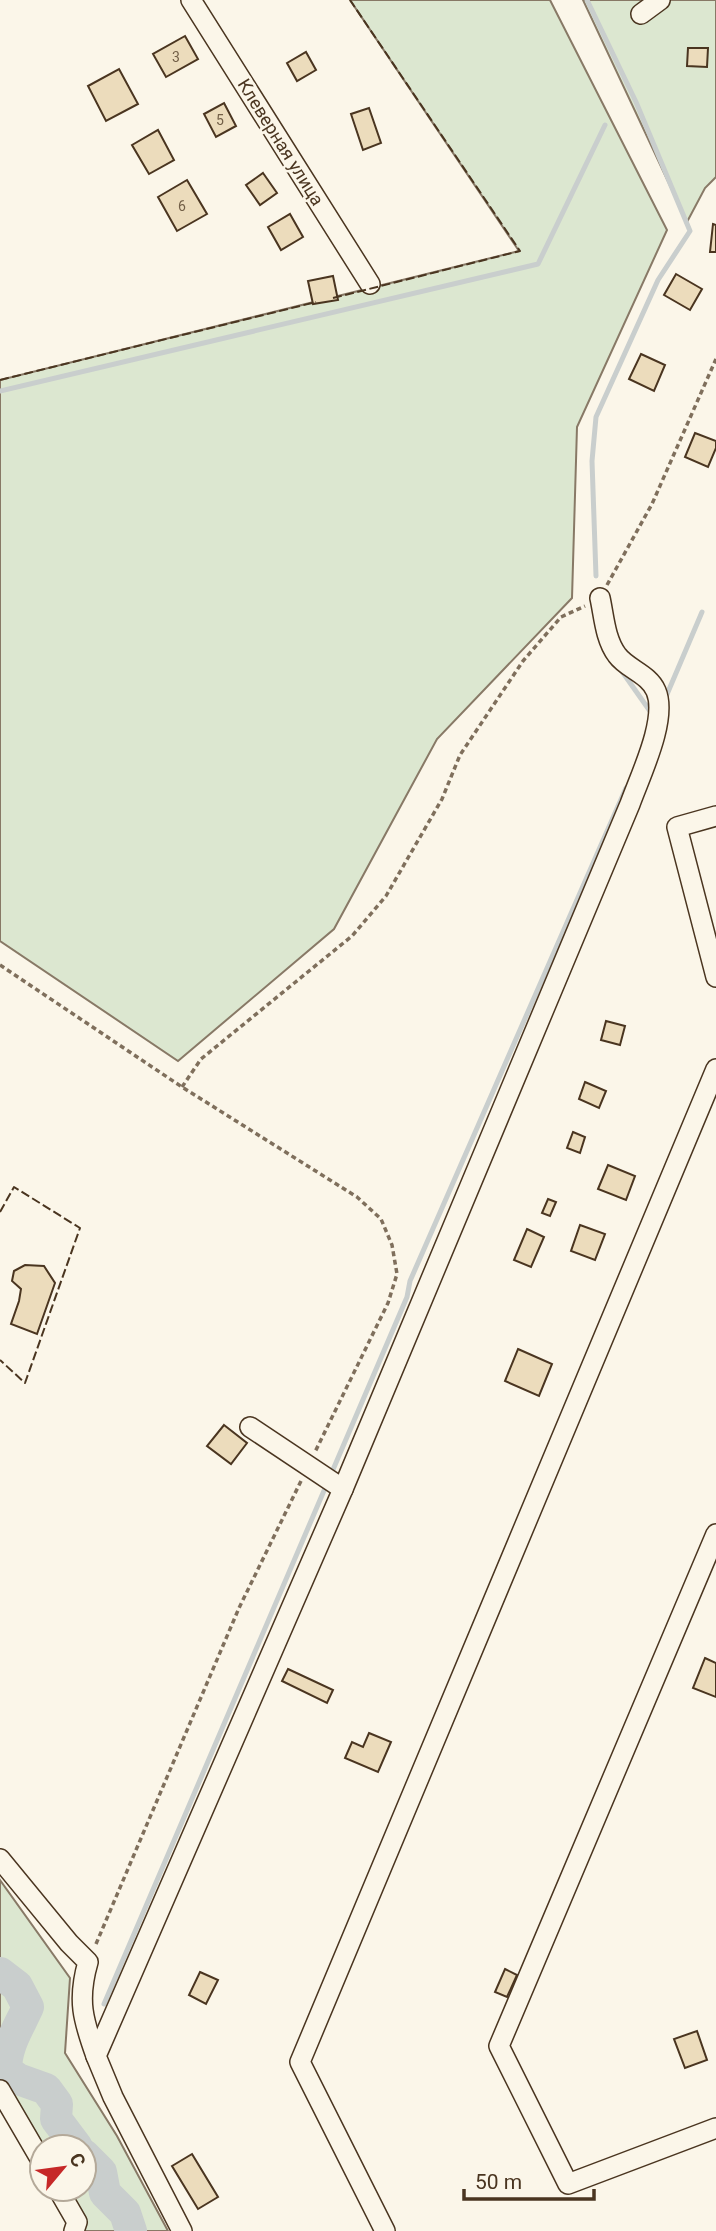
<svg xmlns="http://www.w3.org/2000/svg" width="716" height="2231" font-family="Roboto,sans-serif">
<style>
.green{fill:#dce7d0;stroke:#887966;stroke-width:2}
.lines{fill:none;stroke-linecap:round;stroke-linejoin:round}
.stream{stroke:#c9cecd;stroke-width:5}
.river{stroke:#c9cecd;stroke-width:32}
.building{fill:#ecdcbc;stroke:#4a3520;stroke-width:2}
.minor-casing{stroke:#4a3520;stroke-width:22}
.path{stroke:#7f6f5c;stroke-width:3.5;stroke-dasharray:5 3.5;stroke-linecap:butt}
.minor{stroke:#fbf6e9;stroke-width:19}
.fence{stroke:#4a3520;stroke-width:2;stroke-dasharray:9 3.5;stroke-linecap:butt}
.labels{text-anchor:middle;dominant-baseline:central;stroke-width:5;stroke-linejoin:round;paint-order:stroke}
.number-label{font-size:14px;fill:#725f47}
.street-label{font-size:18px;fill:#4a3520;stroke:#fbf6e9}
</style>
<rect width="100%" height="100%" fill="#fbf6e9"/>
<g class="green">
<polygon points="350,0 550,0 667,230 577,427 572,598 437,739 334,929 178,1061 0,941 0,380 519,251"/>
<polygon points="583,0 716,0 716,177 705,188 687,222"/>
<polygon points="0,1880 70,1978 65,2053 117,2136 168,2231 83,2231 60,2189 84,2189 84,2147 42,2147 0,2091"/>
</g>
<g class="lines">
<g class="stream">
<polyline points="587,0 636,102 690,231 658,280 596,417 592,461 596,576"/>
<polyline points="0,391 538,264 605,125"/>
<polyline points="621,670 652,714"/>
<polyline points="665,699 702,612"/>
<polyline points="104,2004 407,1297 410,1281 626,788"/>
</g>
<g class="river">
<path d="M0 1973 17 1986 28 2007C18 2029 6 2046 6 2070L18 2079 46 2089 57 2104 56 2119 77 2147"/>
<polyline points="84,2155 101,2172 105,2193 125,2213 131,2231"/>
</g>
</g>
<g class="building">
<polygon points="185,36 198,59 166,77 153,54"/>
<polygon points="688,48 708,48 707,67 687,66"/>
<polygon points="306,52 316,70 297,81 287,63"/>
<polygon points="119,69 138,104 106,121 88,86"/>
<polygon points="224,103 236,126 216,137 204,114"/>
<polygon points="369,108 381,143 363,150 351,114"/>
<polygon points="158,130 174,160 149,174 132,145"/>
<polygon points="263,173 277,193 260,205 246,185"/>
<polygon points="187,180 207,214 177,231 158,197"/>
<polygon points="290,214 303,237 281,250 268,227"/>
<polygon points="713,224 716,225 716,252 710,252"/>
<polygon points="676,274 702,289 690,310 664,295"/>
<polygon points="333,276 338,300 313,304 308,281"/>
<polygon points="641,354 665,365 654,391 629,379"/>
<polygon points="695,433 716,441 716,448 708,467 685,457"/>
<polygon points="606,1021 625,1026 620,1045 601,1040"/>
<polygon points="585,1082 606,1091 599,1108 579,1099"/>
<polygon points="573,1132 585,1137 580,1153 567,1148"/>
<polygon points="608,1165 635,1176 626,1200 598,1189"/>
<polygon points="548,1199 556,1202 550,1216 542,1213"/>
<polygon points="580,1225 605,1234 595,1260 571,1251"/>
<polygon points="527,1229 544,1237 531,1267 514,1260"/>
<polygon points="25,1265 44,1266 55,1283 37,1334 11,1324 19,1301 21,1289 12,1281 14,1271"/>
<polygon points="518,1349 552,1364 539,1396 505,1381"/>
<polygon points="224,1425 247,1443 231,1464 207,1446"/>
<polygon points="705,1658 716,1663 716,1697 693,1688"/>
<polygon points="288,1669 333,1690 327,1703 282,1681"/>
<polygon points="369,1733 391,1742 378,1772 345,1758 352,1742 363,1747"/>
<polygon points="505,1969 517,1975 507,1997 495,1992"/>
<polygon points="200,1972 218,1980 206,2004 189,1995"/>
<polygon points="697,2031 707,2060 685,2068 674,2039"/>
<polygon points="192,2154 218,2197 198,2209 172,2166"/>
</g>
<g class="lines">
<g class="minor-casing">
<g id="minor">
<polyline points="191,0 370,284"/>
<polyline points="641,14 660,0"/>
<polyline points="716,816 677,827 716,977"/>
<polyline points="250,1427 343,1489"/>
<polyline points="716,1534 499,2046 568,2184 716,2128"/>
<path d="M0 1859 69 1943 88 1962C77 2000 83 2020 96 2056"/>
<polyline points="0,2090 42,2162"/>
<polyline points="58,2189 77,2222 74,2231"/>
<path d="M182 2231 113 2097 96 2056 343 1489 630 804C640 776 668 719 656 691 649 674 627 669 617 655 605 639 604 616 600 598"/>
<polyline points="385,2231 300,2062 716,1069"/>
</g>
</g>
<g class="path">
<polyline points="607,585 652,504 716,359"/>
<polyline points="0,965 182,1087 357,1197 381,1219 392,1245 397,1274 388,1303 315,1452"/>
<polyline points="182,1087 201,1059 352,936 386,896 442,799 460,755 523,661 561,617 585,606"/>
<polyline points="96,1944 239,1608 301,1481"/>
</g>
<use href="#minor" class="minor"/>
<g class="fence">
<polyline points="333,298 520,251 350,0"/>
<polyline points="0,380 316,302"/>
<polyline points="0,1212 14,1187 80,1228 25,1383 0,1360"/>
</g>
</g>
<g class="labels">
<g class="number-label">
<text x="176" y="57">3</text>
<text x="220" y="120">5</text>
<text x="182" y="206">6</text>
</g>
<g class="street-label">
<text transform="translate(281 142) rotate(58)">Клеверная улица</text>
</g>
</g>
<g transform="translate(63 2168) rotate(61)"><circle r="33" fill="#fbf6e9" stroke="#b4a999" stroke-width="2"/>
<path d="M0-5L12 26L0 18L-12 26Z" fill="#c62828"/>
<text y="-10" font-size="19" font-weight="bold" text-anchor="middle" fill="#4a3520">С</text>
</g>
<path d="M464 2189v10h130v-10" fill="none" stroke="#4a3520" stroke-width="3.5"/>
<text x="475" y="2189" font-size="21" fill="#4a3520" stroke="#fbf6e9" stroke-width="5" paint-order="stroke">50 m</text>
</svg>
